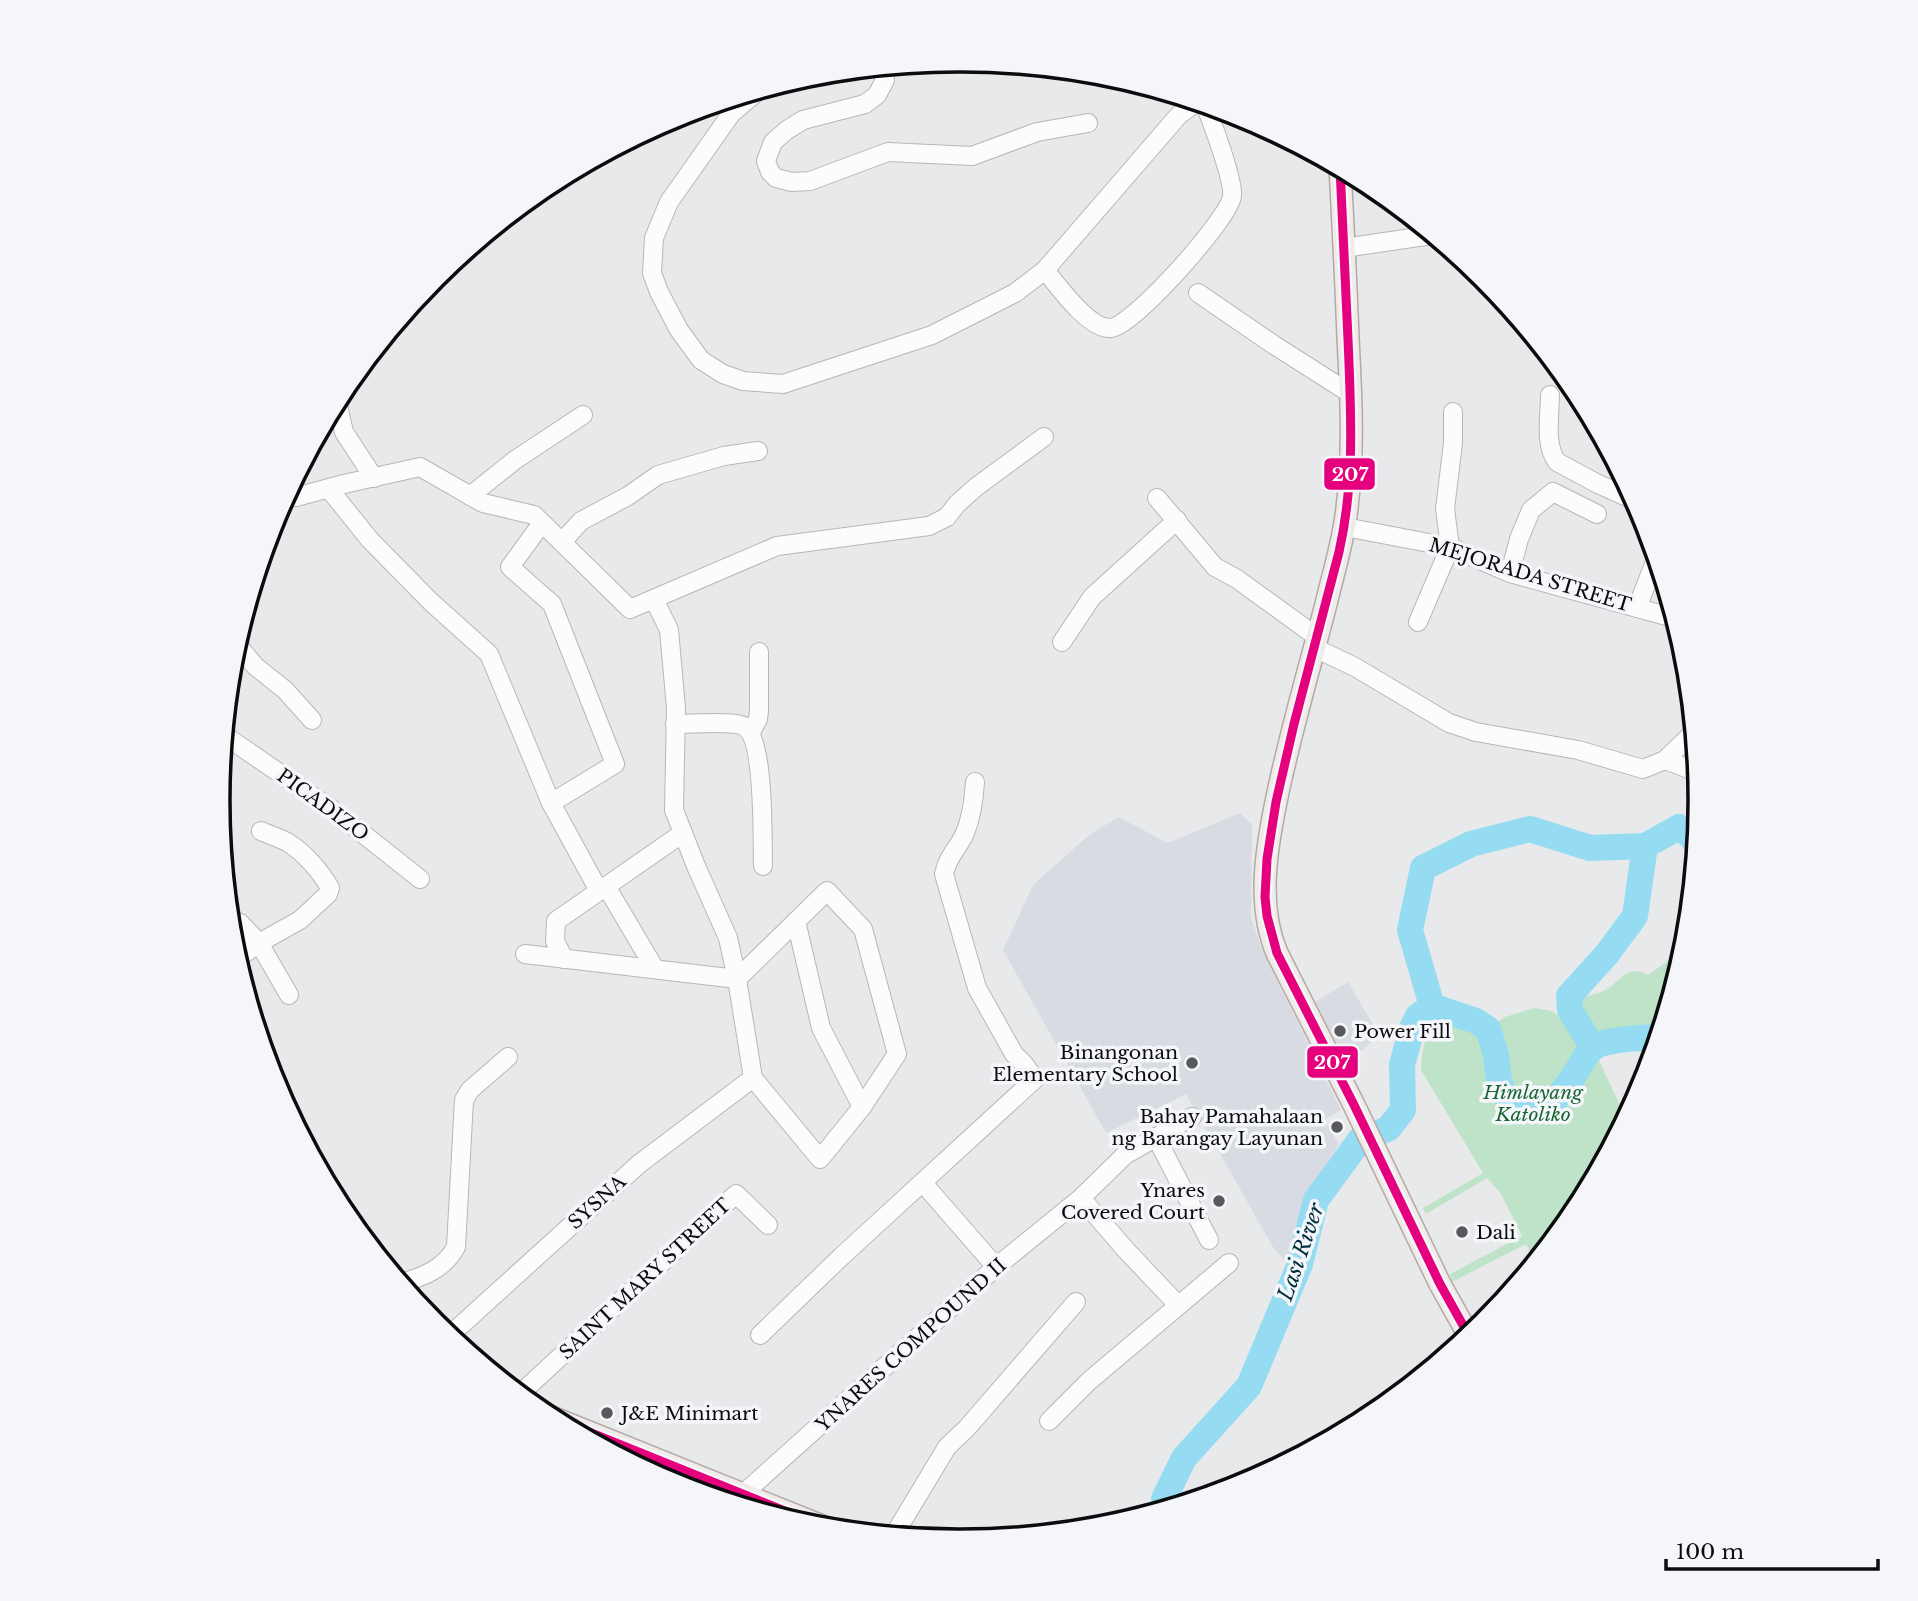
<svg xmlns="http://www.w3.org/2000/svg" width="1918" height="1601" font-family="'Libre Baskerville',serif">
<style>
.built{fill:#d8dbe1}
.green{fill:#bfe3c8}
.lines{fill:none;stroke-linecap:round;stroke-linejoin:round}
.river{stroke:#95dcf3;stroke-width:26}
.minor-casing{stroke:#b6b7b8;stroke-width:20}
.major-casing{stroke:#b3a9a7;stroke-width:24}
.minor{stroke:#fcfcfc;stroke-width:18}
.major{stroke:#f0ebe9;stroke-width:21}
.bus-1-casing{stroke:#f4f6f9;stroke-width:14}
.bus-1{stroke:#e5007d;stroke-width:9}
.poi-dot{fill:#58595b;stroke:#f4f6f9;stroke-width:2.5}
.labels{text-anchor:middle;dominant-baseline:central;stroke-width:7;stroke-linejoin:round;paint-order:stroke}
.street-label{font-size:19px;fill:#0b0c0d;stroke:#f4f6f9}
.poi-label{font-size:19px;fill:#0b0c0d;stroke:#f4f6f9;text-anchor:start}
.park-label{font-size:19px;font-style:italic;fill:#1a6735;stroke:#f4f6f9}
.water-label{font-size:21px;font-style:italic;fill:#00303d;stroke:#f4f6f9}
.rim{fill:none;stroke:#0b0c0d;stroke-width:3.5}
.line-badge{stroke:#f4f6f9;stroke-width:2.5}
.badge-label{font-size:19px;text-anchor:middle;font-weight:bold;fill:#fff}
</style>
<rect width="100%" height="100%" fill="#e8e9eb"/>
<g class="built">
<polygon points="1240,813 1252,824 1251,917 1260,945 1279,985 1341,1110 1324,1120 1339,1144 1319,1175 1304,1195 1287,1264 1273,1247 1186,1094 1106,1133 1003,950 1033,885 1088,836 1118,817 1168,843"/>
<polygon points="1348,982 1379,1035 1347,1064 1315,1002"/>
</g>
<path class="green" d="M1685 949 1659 1032H1636L1610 1039 1599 1037 1589 1045 1595 1052 1626 1118 1575 1213 1535 1261 1526 1244 1452 1282 1450 1274 1522 1236 1500 1192 1487 1178 1426 1214 1423 1208 1483 1173 1421 1070C1422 1060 1422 1047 1427 1037 1434 1023 1456 1022 1468 1028 1474 1030 1478 1034 1482 1038L1492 1026 1505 1017 1534 1008 1552 1011 1574 1027 1582 1019 1574 1000C1585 996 1596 995 1607 989 1616 984 1621 974 1631 972 1637 970 1642 972 1648 975Z"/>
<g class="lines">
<g class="river">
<polyline points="1432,1006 1410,930 1423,868 1471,844 1530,829 1590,848 1645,846 1679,827 1696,841"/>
<polyline points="1593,1048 1570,1010 1569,996 1607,954 1635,916 1645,846"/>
<path d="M1165 1509 1164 1499 1184 1458 1249 1386 1300 1264 1316 1200 1360 1140 1388 1129 1403 1110 1402 1065 1412 1028 1418 1016 1432 1006 1476 1021 1488 1029 1496 1055 1499 1082 1510 1104C1518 1106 1528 1111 1536 1110 1554 1108 1569 1083 1578 1069 1583 1061 1586 1053 1594 1047 1607 1039 1642 1038 1658 1037"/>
</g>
<g class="minor-casing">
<g id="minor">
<polyline points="880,67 885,80 877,95 865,104 803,120 787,130 773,142 766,161 770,172 776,178 792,182 810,181 888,152 972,156 1037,132 1088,123"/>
<polyline points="758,91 731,114 669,202 654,238 652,273 659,292 679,330 701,360 723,374 743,381 783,384 932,335 1015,293 1045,270 1179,115 1197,102"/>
<polyline points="1344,248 1432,235"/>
<path d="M1045 270C1058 286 1089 330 1111 328 1133 326 1230 218 1232 196 1234 181 1212 122 1205 105"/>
<polyline points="1198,293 1274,345 1351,394"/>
<path d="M1550 395C1550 416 1544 444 1557 462L1598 484 1634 500"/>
<polyline points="337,401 344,432 374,478"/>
<polyline points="329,489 370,540 431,602 489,654 551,803 599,891"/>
<polyline points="470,496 515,460 583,415"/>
<polyline points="285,497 296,497 344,484 420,467 483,503 534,515 630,609 777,546 929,526 947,517 957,504 976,487 1044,437"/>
<polyline points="1157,498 1215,567 1237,579 1317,637"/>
<polyline points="542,523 510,567 552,604 615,764 551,803"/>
<polyline points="1345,527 1450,547 1510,573 1674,618"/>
<polyline points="562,542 581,521 628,496 658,475 724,456 758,451"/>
<polyline points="1510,573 1519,539 1531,510 1553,492 1597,514"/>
<polyline points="1637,608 1656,559"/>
<polyline points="1418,622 1450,547 1445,509 1453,443 1453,412"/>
<polyline points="1062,642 1092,597 1177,520"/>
<polyline points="236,643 255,666 285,690 312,720"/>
<polyline points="1315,648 1355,667 1449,723 1476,732 1578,750 1643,769 1665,760 1693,733"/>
<path d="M675 724C691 724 728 721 741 725 766 732 762 842 763 866"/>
<polyline points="751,732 758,719 759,711 759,652"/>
<polyline points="224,735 333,810 420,879"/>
<polyline points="1665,760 1697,772"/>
<polyline points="606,886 655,969"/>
<polyline points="230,919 240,923 259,943 289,995"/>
<polyline points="796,921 821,1028 862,1107"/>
<polyline points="525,954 737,979 827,891 863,929 897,1054 862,1107 820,1159 753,1078 737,979 728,938 696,866 674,810 676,708 669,630 654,599"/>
<path d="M237 959 259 943 300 920 328 894 330 888C321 872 304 852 287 842 279 838 270 835 261 831"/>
<polyline points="564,959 555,941 556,921 683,833"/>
<polyline points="1156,1137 1209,1240"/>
<polyline points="923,1183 996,1267"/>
<polyline points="1081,1198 1125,1249 1178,1305"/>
<path d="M401 1283C423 1277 444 1269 456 1247L464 1100 470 1090 508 1057"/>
<path d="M760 1335 842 1256 1035 1079 1024 1064 1014 1054 977 988 944 874C948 855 958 849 965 833 972 816 974 799 975 782"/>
<polyline points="449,1336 639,1164 753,1078"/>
<polyline points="520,1394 736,1194 768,1225"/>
<polyline points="1049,1421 1089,1381 1229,1263"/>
<polyline points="743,1494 996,1267 1081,1198 1125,1155 1192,1117"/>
<polyline points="894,1535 947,1447 967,1428 1076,1302"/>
</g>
</g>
<g class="major-casing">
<g id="major">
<path d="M1340 168C1343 225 1346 281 1348 338 1351 394 1354 451 1347 508 1344 538 1335 567 1328 596 1311 664 1290 732 1276 802 1266 851 1257 906 1277 953L1354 1105 1440 1284 1469 1336"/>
<polyline points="544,1414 827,1528"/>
</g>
</g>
<use href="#minor" class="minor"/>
<use href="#major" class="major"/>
<g class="bus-1-casing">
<g id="bus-1">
<path d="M1340 168C1343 225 1345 282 1348 339 1351 411 1355 482 1339 552L1294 724 1276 802 1267 859 1265 897 1267 916 1277 953 1354 1105 1440 1284 1469 1336"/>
<polyline points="544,1414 827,1528"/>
</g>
</g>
<use href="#bus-1" class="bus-1"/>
</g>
<g class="poi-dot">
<circle cx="1340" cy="1031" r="7"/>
<circle cx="1192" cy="1063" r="7"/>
<circle cx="1337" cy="1127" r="7"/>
<circle cx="1219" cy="1201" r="7"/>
<circle cx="1462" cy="1232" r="7"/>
<circle cx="607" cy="1413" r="7"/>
</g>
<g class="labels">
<g class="street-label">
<text transform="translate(1530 575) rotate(17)">MEJORADA STREET</text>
<text transform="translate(323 805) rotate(36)">PICADIZO</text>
<text transform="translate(597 1202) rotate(-42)">SYSNA</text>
<text transform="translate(645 1279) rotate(-43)">SAINT MARY STREET</text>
<text transform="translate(911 1345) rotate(-42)">YNARES COMPOUND II</text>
</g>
<g class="poi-label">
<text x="1354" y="1031">Power Fill</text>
<text x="1178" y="1052" text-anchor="end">Binangonan<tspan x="1178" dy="22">Elementary School</tspan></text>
<text x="1323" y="1116" text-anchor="end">Bahay Pamahalaan<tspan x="1323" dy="22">ng Barangay Layunan</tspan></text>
<text x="1205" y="1190" text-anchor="end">Ynares<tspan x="1205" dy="22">Covered Court</tspan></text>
<text x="1476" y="1232">Dali</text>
<text x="621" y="1413">J&amp;E Minimart</text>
</g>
<g class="park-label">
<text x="1533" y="1092">Himlayang<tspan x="1533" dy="22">Katoliko</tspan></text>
</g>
<g class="water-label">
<text transform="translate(1301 1252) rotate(-71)">Lasi River</text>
</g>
</g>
<path d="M0 0H1918V1601H0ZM958 72H960A728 728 0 0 1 1688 800V801A728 728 0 0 1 960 1529H958A728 728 0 0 1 230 801V800A728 728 0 0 1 958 72Z" fill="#f4f6f9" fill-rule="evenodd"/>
<path class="rim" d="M958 72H960A728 728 0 0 1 1688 800V801A728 728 0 0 1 960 1529H958A728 728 0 0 1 230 801V800A728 728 0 0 1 958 72Z"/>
<g class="line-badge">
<rect x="1323" y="457" width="53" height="34" rx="7" fill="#e5007d"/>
<rect x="1306" y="1045" width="53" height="34" rx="7" fill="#e5007d"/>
</g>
<g class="badge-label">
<text x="1350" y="481">207</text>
<text x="1332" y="1069">207</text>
</g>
<path d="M1666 1559v10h212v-10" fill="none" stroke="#0b0c0d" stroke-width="3.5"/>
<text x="1676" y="1559" font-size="21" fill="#0b0c0d" stroke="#f4f6f9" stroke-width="5" paint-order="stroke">100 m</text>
</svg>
